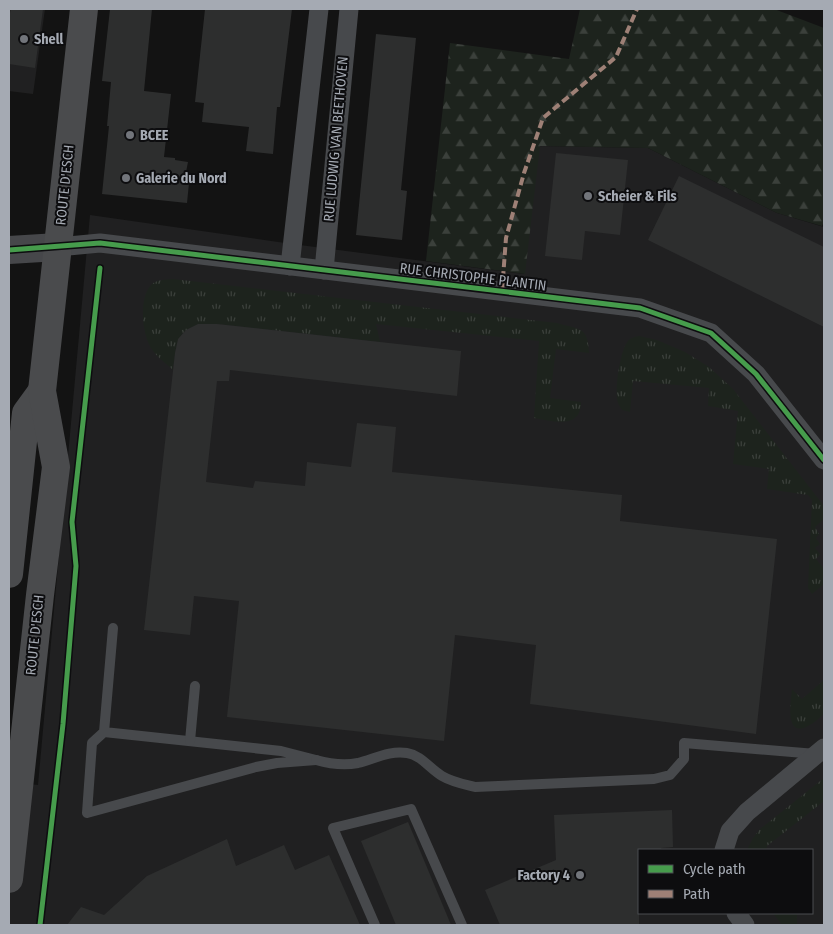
<svg xmlns="http://www.w3.org/2000/svg" width="833" height="934" font-family="'Fira Sans Condensed',sans-serif">
<style>
.built{fill:#202021;fill-rule:evenodd}
.grass{fill:url(#grass-tufts)}
.forest{fill:url(#forest-firs)}
.building{fill:#2d2e2e}
.lines{fill:none;stroke-linecap:round;stroke-linejoin:round}
.lane{stroke:#47494c;stroke-width:10}
.street{stroke:#47494c;stroke-width:19}
.secondary{stroke:#46474a;stroke-width:28}
.primary{stroke:#4a4b4d;stroke-width:28}
.quiet{stroke:#9e8076;stroke-width:4;stroke-dasharray:8 4;stroke-linecap:butt}
.cycleway-casing{stroke:#0d0d0f;stroke-width:8}
.cycleway{stroke:#469c4c;stroke-width:5}
.poi-dot{fill:#72757b;stroke:#0d0d0f;stroke-width:2}
.labels{text-anchor:middle;dominant-baseline:central;stroke-width:4;stroke-linejoin:round;paint-order:stroke}
.poi-label{font-size:14px;font-weight:bold;fill:#a5aab3;stroke:#0d0d0f;text-anchor:start}
.street-label{font-size:14px;fill:#a5aab3;stroke:#0d0d0f}
</style>
<defs>
<pattern id="grass-tufts" width="24" height="20" patternUnits="userSpaceOnUse" patternTransform="scale(1.25)"><rect width="24" height="20" fill="#1d231d"/><path d="M3 7l-1-3M5 7V3M7 7l1-3M15 17l-1-3M17 17v-4M19 17l1-3" fill="none" stroke="#3b403b"/></pattern>
<pattern id="forest-firs" width="22" height="20" patternUnits="userSpaceOnUse" patternTransform="scale(1.25)"><rect width="22" height="20" fill="#1d231d"/><path d="M5 1l3.5 6h-7zM16 11l3.5 6h-7z" fill="#3b403b"/></pattern>
</defs>
<rect width="100%" height="100%" fill="#131313"/>
<g class="built">
<polygon points="9,9 45,9 33,94 9,91"/>
<path d="M539 146 648 148 777 213 824 227V925H9V782L38 785 90 215 292 244 524 274ZM639 850H812V913H639Z"/>
</g>
<g class="grass">
<path d="M173 279 557 323C580 330 588 326 589 353L556 349 550 398 581 402C581 430 553 421 534 418L539 341 376 324 380 342 217 324C179 324 177 335 173 370 167 364 158 358 153 351 142 337 138 299 151 285 157 279 165 280 173 279Z"/>
<path d="M639 336 657 340 685 352 709 367 733 389 824 506V519L815 527 819 534 816 538 820 544 815 548 820 554 816 559 824 569V584L812 594 808 588 812 500 808 495 767 489 769 469 733 464 738 411 708 406 709 388 633 381 630 412 622 410C621 408 619 406 618 403 614 392 620 354 626 344 629 338 634 337 639 336Z"/>
<path d="M824 680V714C819 718 814 723 808 726 784 739 791 700 792 689L802 699Z"/>
<polygon points="824,778 824,801 767,846 766,850 747,850 753,838 760,829"/>
<polygon points="773,913 797,913 797,925 782,925"/>
</g>
<polygon class="forest" points="580,9 774,9 824,28 824,221 822,226 777,213 648,148 540,146 525,274 426,261 450,43 569,59"/>
<g class="building">
<polygon points="11,9 43,9 35,68 9,64 9,13 10,13"/>
<polygon points="110,9 152,9 144,91 171,94 164,157 175,158 175,160 188,162 186,172 190,173 187,203 102,194 109,126 107,126 111,82 102,81"/>
<polygon points="205,9 292,9 280,107 277,107 273,154 246,151 249,127 202,122 204,103 195,102"/>
<polygon points="376,34 416,38 401,190 407,191 402,240 356,235"/>
<polygon points="556,153 628,160 620,235 585,231 582,260 545,256"/>
<polygon points="679,176 824,247 824,327 648,240"/>
<polygon points="198,324 217,324 461,351 457,396 230,370 229,381 217,381 206,482 253,488 255,481 305,486 307,462 351,467 357,423 396,427 392,472 622,495 620,521 777,539 756,734 530,704 536,645 455,635 444,741 227,717 239,601 194,596 190,635 144,630 175,353 178,339 186,330"/>
<polygon points="672,810 673,847 661,848 662,850 639,850 639,925 500,925 485,890 556,860 554,815"/>
<polygon points="408,822 451,925 396,925 361,841"/>
<polygon points="227,839 236,866 284,845 295,870 329,855 360,925 67,925 81,907 104,915 147,876"/>
</g>
<g class="lines">
<g class="lane">
<polyline points="104,732 92,743 87,813 256,767 277,763 316,760 281,751 104,732 113,628"/>
<polyline points="190,741 195,686"/>
<path d="M316 760C330 764 343 766 358 763 374 759 390 750 407 753 421 755 430 769 442 776 452 782 463 784 475 787L654 779 670 775 684 759V743L816 754"/>
<polyline points="375,925 333,828 411,809 462,925"/>
</g>
<g class="street">
<polyline points="58,247 100,243 640,308 711,333 756,374 824,460"/>
<polyline points="290,266 319,9"/>
<polyline points="324,270 349,9"/>
<polyline points="724,850 730,831 747,812 824,748"/>
<polyline points="736,913 745,925"/>
</g>
<polyline class="secondary" points="9,250 58,247"/>
<g class="primary">
<polyline points="9,574 26,413 42,391"/>
<polyline points="9,879 40,595 56,467 42,391 84,9"/>
</g>
<polyline class="quiet" points="502,291 506,238 524,173 543,118 616,57 637,9"/>
<g class="cycleway-casing">
<g id="cycleway">
<polyline points="9,250 100,243 640,308 711,333 756,374 824,460"/>
<polyline points="40,925 63,724 76,566 72,522 100,268"/>
</g>
</g>
<use href="#cycleway" class="cycleway"/>
</g>
<g class="poi-dot">
<circle cx="24" cy="39" r="5"/>
<circle cx="130" cy="135" r="5"/>
<circle cx="126" cy="178" r="5"/>
<circle cx="588" cy="196" r="5"/>
<circle cx="580" cy="875" r="5"/>
</g>
<g class="labels">
<g class="poi-label">
<text x="34" y="39">Shell</text>
<text x="140" y="135">BCEE</text>
<text x="136" y="178">Galerie du Nord</text>
<text x="598" y="196">Scheier &amp; Fils</text>
<text x="570" y="875" text-anchor="end">Factory 4</text>
</g>
<g class="street-label">
<text transform="translate(336 139) rotate(-85)">RUE LUDWIG VAN BEETHOVEN</text>
<text transform="translate(65 185) rotate(-84)">ROUTE D'ESCH</text>
<text transform="translate(473 277) rotate(7)">RUE CHRISTOPHE PLANTIN</text>
<text transform="translate(35 635) rotate(-84)">ROUTE D'ESCH</text>
</g>
</g>
<rect width="833" height="934" fill="none" stroke="#a5aab3" stroke-width="20"/>
<rect x="638" y="849" width="175" height="65" fill="#0d0d0f" stroke="#4a4c51"/>
<rect x="648" y="865" width="25" height="8" fill="#469c4c" stroke="#4a4c51"/>
<text x="683" y="874" font-size="15" fill="#a5aab3">Cycle path</text>
<rect x="648" y="890" width="25" height="8" fill="#9e8076" stroke="#4a4c51"/>
<text x="683" y="899" font-size="15" fill="#a5aab3">Path</text>
</svg>
